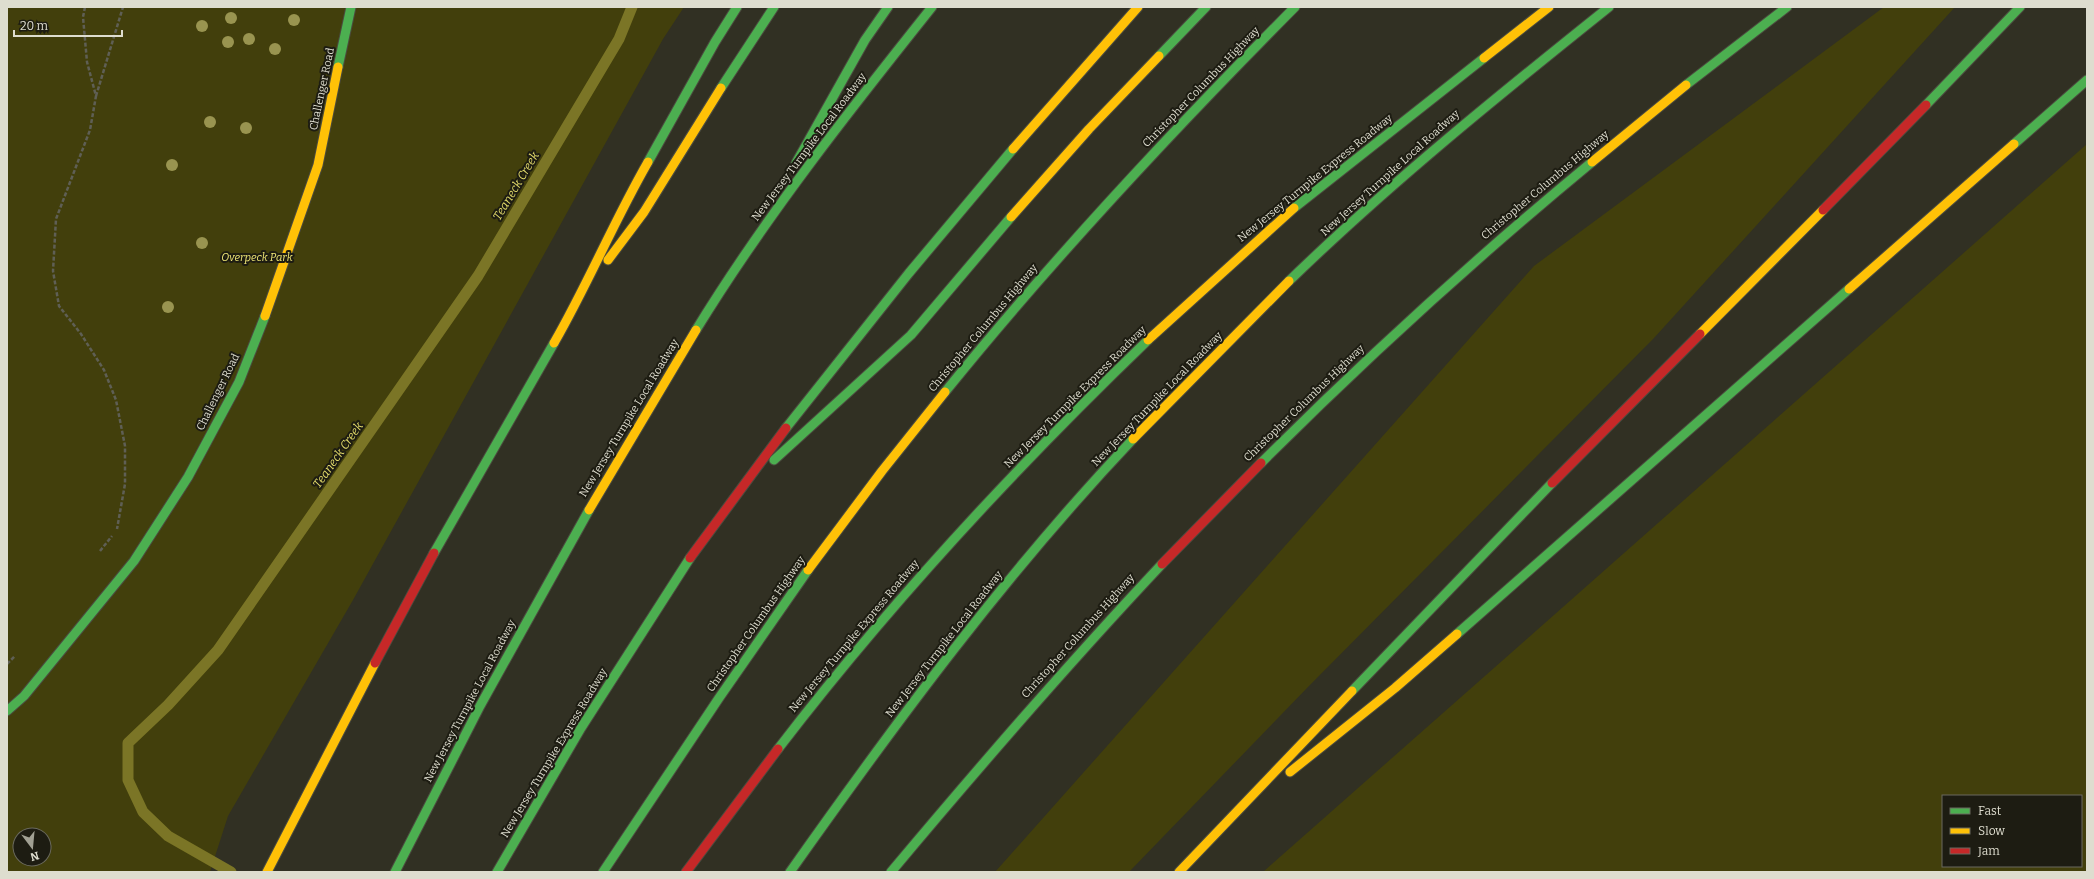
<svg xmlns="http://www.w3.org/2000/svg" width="2094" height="879" font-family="Bitter,serif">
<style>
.green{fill:#423f0c;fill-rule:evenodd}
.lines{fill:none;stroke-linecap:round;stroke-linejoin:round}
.stream{stroke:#7b7526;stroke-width:11}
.fast-casing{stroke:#4b4b3f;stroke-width:11}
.slow-casing{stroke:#4b4b3f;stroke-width:11}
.jam-casing{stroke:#4b4b3f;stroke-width:11}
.path{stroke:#5f5f55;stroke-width:2.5;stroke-dasharray:4 2;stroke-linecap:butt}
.fast{stroke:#4caf50;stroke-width:9}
.slow{stroke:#ffc107;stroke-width:9}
.jam{stroke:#c62828;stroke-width:9}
.tree{fill:#999450}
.labels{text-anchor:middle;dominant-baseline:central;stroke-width:4;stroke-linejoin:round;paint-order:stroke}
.street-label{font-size:11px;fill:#deddcf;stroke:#1d1c12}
.park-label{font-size:11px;font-style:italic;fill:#eee575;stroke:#1d1c12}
.water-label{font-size:12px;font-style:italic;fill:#e3db6a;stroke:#1d1c12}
</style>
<rect width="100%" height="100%" fill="#313023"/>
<g class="green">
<path d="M7 7H684L663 39 353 600 228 816 210 872H7ZM20 835H44V859H20Z"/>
<polygon points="1884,7 1955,7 1654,338 1307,688 1129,872 995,872 1534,266"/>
<path d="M2087 144V872H1263ZM1943 796H2081V866H1943Z"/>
</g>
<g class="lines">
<polyline class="stream" points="231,872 168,836 143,812 128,780 128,743 168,705 218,650 478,276 619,39 632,7"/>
<g class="fast-casing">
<g id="fast">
<polyline points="1159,56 1206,7"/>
<polyline points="338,67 351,7"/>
<polyline points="1686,85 1787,7"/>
<polyline points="721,88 774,7"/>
<polyline points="1926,105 2020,7"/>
<polyline points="2014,144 2087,80"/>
<polyline points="648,162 715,42 737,7"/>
<polyline points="796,163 865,40 888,7"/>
<polyline points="1294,208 1484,58"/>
<path d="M1289 281C1390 183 1499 95 1609 7"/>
<path d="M696 330C766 216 849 111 932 7"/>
<path d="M945 392C1054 257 1173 130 1295 7"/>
<polyline points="786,428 909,273 1013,149"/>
<polyline points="774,460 911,335 1011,217"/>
<path d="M1261 463C1367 357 1477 257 1592 162"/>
<polyline points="434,553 554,343"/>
<polyline points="1457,634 1849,289"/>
<polyline points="1352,691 1552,483"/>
<polyline points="7,711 24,696 134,561 188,477 239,382 265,316"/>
<path d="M778 749C890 603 1015 468 1148 340"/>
<polyline points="395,872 480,706 589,510"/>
<polyline points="497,872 581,728 690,558"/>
<polyline points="603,872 719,698 808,570"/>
<path d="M790 872C896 722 1006 573 1133 439"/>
<path d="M891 872C979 767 1068 664 1162 564"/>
</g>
</g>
<g class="slow-casing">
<g id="slow">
<polyline points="1484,58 1549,7"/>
<polyline points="1013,149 1138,7"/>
<polyline points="1592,162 1686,85"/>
<polyline points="1011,217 1089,129 1159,56"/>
<polyline points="608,260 644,212 721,88"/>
<polyline points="1849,289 2014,144"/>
<polyline points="265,316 318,165 338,67"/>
<polyline points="1700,334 1823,210"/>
<polyline points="1148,340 1294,208"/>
<path d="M554 343C588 284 614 221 648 162"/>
<polyline points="1133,439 1289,281"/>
<polyline points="589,510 696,330"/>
<polyline points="808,570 882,471 945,392"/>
<polyline points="1290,772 1395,688 1457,634"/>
<polyline points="267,872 375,663"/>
<polyline points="1179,872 1352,691"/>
</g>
</g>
<g class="jam-casing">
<g id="jam">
<polyline points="1823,210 1926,105"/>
<polyline points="1552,483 1700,334"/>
<polyline points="690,558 786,428"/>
<polyline points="1162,564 1261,463"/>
<polyline points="375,663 434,553"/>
<polyline points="686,872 778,749"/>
</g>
</g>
<g class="path">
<polyline points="85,7 83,17 87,62 96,96 90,130 56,219 53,271 59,306 81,334 104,370 116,400 125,446 125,484 117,529"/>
<polyline points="96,96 123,7"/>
<polyline points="100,551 112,536"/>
<polyline points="7,664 15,656"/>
</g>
<use href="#fast" class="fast"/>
<use href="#slow" class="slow"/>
<use href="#jam" class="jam"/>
</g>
<g class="tree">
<circle cx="231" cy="18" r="6"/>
<circle cx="294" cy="20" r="6"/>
<circle cx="202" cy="26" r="6"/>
<circle cx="249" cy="39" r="6"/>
<circle cx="228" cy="42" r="6"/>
<circle cx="275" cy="49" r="6"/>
<circle cx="210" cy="122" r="6"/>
<circle cx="246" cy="128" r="6"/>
<circle cx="172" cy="165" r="6"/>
<circle cx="202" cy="243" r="6"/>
<circle cx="168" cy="307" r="6"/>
</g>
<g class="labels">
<g class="street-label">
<text transform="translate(1201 87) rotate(-46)">Christopher Columbus Highway</text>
<text transform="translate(322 89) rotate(-78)">Challenger Road</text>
<text transform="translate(809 147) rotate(-53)">New Jersey Turnpike Local Roadway</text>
<text transform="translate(1390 173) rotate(-42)">New Jersey Turnpike Local Roadway</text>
<text transform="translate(1315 178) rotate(-39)">New Jersey Turnpike Express Roadway</text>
<text transform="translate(1545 185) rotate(-40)">Christopher Columbus Highway</text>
<text transform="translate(983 328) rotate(-50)">Christopher Columbus Highway</text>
<text transform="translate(218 392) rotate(-64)">Challenger Road</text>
<text transform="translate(1075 397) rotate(-45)">New Jersey Turnpike Express Roadway</text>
<text transform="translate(1157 399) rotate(-46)">New Jersey Turnpike Local Roadway</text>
<text transform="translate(1304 403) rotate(-44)">Christopher Columbus Highway</text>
<text transform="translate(629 418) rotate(-59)">New Jersey Turnpike Local Roadway</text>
<text transform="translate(756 624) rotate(-55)">Christopher Columbus Highway</text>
<text transform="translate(854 636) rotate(-50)">New Jersey Turnpike Express Roadway</text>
<text transform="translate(1078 636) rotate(-48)">Christopher Columbus Highway</text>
<text transform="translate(944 644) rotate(-52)">New Jersey Turnpike Local Roadway</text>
<text transform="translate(470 701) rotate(-62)">New Jersey Turnpike Local Roadway</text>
<text transform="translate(554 753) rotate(-59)">New Jersey Turnpike Express Roadway</text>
</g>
<g class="park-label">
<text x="257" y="257">Overpeck Park</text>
</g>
<g class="water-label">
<text transform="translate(516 186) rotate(-59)">Teaneck Creek</text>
<text transform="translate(338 455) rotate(-55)">Teaneck Creek</text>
</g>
</g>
<rect width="2094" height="879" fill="none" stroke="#deddcf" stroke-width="16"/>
<rect x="1942" y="795" width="140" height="72" fill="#1d1c12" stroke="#6a695e"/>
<rect x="1950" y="808" width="20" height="6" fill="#4caf50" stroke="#6a695e"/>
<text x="1978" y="815" font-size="12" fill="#deddcf">Fast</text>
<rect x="1950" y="828" width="20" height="6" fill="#ffc107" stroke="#6a695e"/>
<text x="1978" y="835" font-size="12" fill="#deddcf">Slow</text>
<rect x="1950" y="848" width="20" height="6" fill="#c62828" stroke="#6a695e"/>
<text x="1978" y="855" font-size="12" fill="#deddcf">Jam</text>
<g transform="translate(32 847) rotate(164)"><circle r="19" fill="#1d1c12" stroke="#6a695e"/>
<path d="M0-3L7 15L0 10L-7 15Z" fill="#a1a093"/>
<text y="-6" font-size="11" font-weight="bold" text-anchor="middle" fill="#deddcf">N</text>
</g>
<path d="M14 30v6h108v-6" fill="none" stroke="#deddcf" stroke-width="2"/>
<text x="20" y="30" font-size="12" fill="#deddcf" stroke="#1d1c12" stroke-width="3" paint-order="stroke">20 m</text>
</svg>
